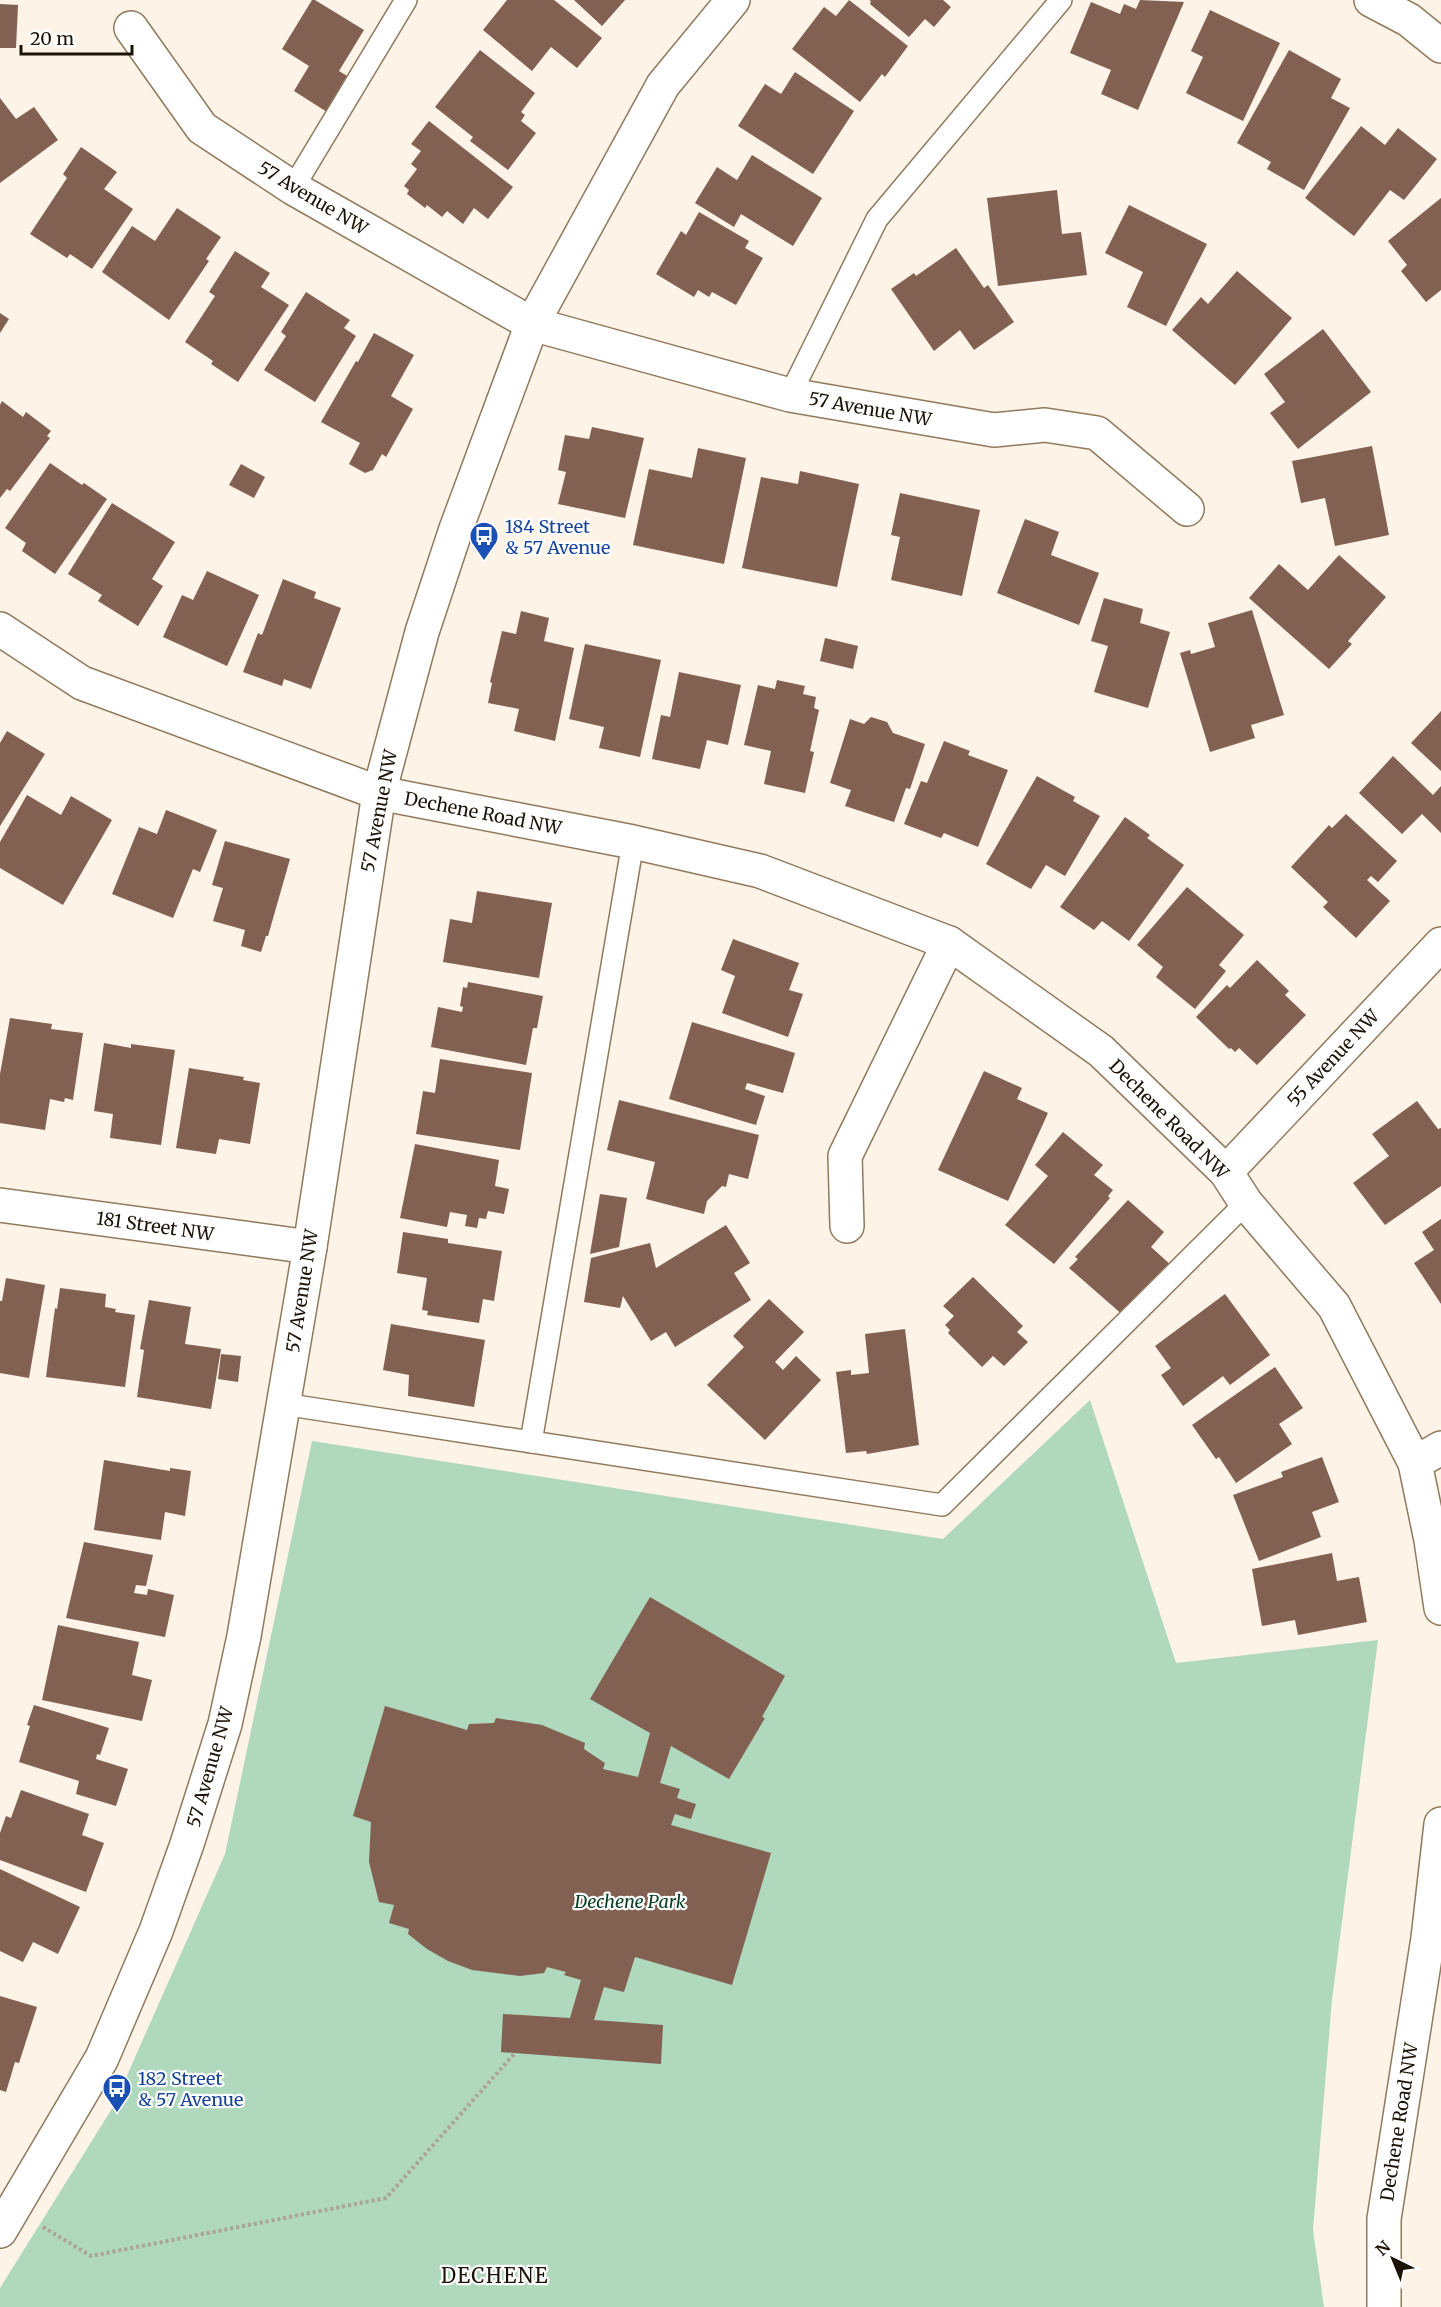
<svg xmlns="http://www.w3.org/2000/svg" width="1441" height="2307" font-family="Merriweather,serif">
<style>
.green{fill:#afd8bd}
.building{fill:#826052}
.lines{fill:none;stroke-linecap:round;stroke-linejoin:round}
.lane-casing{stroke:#907a5d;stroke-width:24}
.street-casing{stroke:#907a5d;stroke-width:36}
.secondary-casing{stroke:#907a5d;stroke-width:36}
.path{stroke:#aca397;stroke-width:4;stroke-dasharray:3 3;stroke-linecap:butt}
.lane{stroke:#fff;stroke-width:21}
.street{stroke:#fff;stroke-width:33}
.secondary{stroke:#fff;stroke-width:33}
.labels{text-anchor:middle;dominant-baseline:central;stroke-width:4.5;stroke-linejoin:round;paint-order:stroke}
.street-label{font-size:18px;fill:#1b1307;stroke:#fff}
.transit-label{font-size:18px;fill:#164399;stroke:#fff;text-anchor:start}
.park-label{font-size:18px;font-style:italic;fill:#0a4025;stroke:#fff}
.neighbourhood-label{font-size:20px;letter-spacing:1.5px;fill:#1b1307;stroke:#fff}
</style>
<rect width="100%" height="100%" fill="#fdf3e7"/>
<polygon class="green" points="1090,1400 1176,1663 1378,1640 1332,2000 1313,2230 1324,2307 0,2307 0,2288 113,2107 225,1854 312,1441 943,1539"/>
<g class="building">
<polygon points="312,0 315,0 364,30 339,71 349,77 327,112 294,91 309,66 282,49"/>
<polygon points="507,0 554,0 602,38 577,68 551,47 532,71 483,30"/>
<polygon points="574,0 625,0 602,26"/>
<polygon points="849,0 908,46 885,77 882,74 860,102 792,49 824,7 836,16"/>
<polygon points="869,0 943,0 951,7 934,27 925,19 909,37 870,4 871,1"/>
<polygon points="1140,0 1184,2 1138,110 1101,94 1111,70 1070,53 1091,2 1120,14 1124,4 1136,9"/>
<polygon points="0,4 18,5 16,48 0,48"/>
<polygon points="1210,10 1280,43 1243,121 1186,93 1203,57 1191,51"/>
<polygon points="480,50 535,93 521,112 525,115 521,121 536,133 508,170 470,141 473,137 435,107"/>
<polygon points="1289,50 1341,79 1331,98 1350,108 1304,190 1267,169 1271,162 1237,143"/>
<polygon points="795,72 854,111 813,174 738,126 765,84 781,94"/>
<polygon points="0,98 16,119 34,107 58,140 0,183"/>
<polygon points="429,121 513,187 488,219 474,208 463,224 447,211 442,217 427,205 425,208 407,194 409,190 404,186 417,169 411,164 421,151 411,144"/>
<polygon points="1361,126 1385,145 1398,128 1437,159 1404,200 1390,190 1354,236 1305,198"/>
<polygon points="81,147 117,172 104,189 133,209 92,269 70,254 67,258 30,234 67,178 63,174"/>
<polygon points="752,155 822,198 793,246 741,214 734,227 695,203 717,167 737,180"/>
<polygon points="1057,190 1062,234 1081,232 1087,275 998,286 987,198"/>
<polygon points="1441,198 1441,290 1426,302 1401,271 1407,265 1388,241"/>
<polygon points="1129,205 1207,244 1166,326 1127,307 1143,272 1105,253"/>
<polygon points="177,208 221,237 206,259 209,261 169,320 102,272 132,226 155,241"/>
<polygon points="699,212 749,241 745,248 763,258 736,305 712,292 709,297 698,290 694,297 656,274 681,231 686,235"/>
<polygon points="956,248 984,288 988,285 1014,322 974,350 960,330 934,351 891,289 914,273 916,276"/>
<polygon points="235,251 270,273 261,287 289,305 238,382 211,364 213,361 185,342 215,296 209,292"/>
<polygon points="1237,271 1292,318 1235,385 1172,330 1201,297 1208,304"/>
<polygon points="306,292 350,320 344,328 356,336 315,402 264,370 286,336 281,332"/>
<polygon points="0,313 9,319 0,333"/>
<polygon points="1323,329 1371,392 1298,449 1270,413 1285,402 1264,374"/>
<polygon points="374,333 414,355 391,396 413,409 386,457 382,454 373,470 365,473 349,464 360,443 321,422 356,361 358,362"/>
<polygon points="2,401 23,417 26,412 51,431 47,436 50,438 10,491 7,489 0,498 0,405"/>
<polygon points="592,427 644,438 625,518 558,504 566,472 558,470 565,435 589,439"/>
<polygon points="1372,446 1389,535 1335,546 1325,498 1301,503 1292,461"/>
<polygon points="698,448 746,458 724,564 633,545 649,469 692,478"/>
<polygon points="50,463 82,485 84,483 107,499 55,574 22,551 26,543 5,528"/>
<polygon points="241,464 265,477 254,498 229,485"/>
<polygon points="800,471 859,484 837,587 742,568 761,477 798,484"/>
<polygon points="900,493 980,510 962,596 891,580 900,537 891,535"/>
<polygon points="112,503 175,542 152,579 163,586 138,626 98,601 102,595 68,574"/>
<polygon points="1025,519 1059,532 1051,555 1099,573 1079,625 997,593"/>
<polygon points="1339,555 1386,597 1348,641 1352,644 1329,669 1249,598 1279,564 1308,590"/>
<polygon points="207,571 259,595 227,666 163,637 182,595 193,600"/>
<polygon points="283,579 316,592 314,598 341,608 311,689 284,679 282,686 243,672 258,633 262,635"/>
<polygon points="1104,598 1143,609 1140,623 1170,632 1148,708 1094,692 1108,646 1091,641"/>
<polygon points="1252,610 1284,715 1251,725 1255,738 1210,752 1180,653 1190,650 1191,654 1215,647 1208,623"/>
<polygon points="521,611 549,618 544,641 574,648 555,741 514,731 519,709 488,703 492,683 490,682 502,631 516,634"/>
<polygon points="825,638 858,646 853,669 820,661"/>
<polygon points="585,644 661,660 640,757 599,748 604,727 569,719"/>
<polygon points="679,672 741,685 728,745 707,740 700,769 652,759 661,715 670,717"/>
<polygon points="777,680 805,686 803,694 816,697 814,708 819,710 810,751 814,752 805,793 764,784 771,751 744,745 758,685 775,689"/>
<polygon points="1441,711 1441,771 1411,743"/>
<polygon points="871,717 887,722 893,733 925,744 910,789 906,788 894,822 845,806 851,790 830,783 850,719 864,724"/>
<polygon points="7,731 45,754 0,826 0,743"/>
<polygon points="944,741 970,751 968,755 1008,770 978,847 944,833 941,838 904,824 921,781 927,783"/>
<polygon points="1393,756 1433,795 1441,786 1441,833 1422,814 1402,834 1359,793"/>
<polygon points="1037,776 1075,797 1073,801 1100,816 1065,876 1046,865 1031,889 986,864"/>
<polygon points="27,795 61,815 71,796 112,820 63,905 0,868 0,842"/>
<polygon points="166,810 217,830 200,872 193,869 173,918 112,894 139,827 157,834"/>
<polygon points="1346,814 1397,861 1378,882 1371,876 1367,880 1390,901 1356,938 1323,907 1328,902 1291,867 1329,825 1332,828"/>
<polygon points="1125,817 1150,835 1147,838 1184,865 1129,941 1102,921 1094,930 1060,907"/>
<polygon points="225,841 290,859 268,936 266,936 261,952 241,946 245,930 213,921 223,888 212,885"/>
<polygon points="1187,887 1244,935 1219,965 1226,971 1195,1009 1156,977 1163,967 1137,945"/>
<polygon points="477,891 552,903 539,978 443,962 450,919 472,923"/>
<polygon points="733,939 799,963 789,990 803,994 788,1037 722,1013 735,976 721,970"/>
<polygon points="1257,960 1289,991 1285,995 1306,1015 1257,1065 1239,1048 1235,1052 1231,1048 1229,1049 1196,1017 1227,985 1230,988"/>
<polygon points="468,982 543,996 537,1028 533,1028 526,1065 431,1047 438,1007 462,1012 463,1007 460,1006 463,987 467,988"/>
<polygon points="10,1018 52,1024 51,1029 83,1033 73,1100 65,1098 64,1102 50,1099 45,1130 0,1123 0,1074"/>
<polygon points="692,1022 795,1053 783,1093 747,1083 745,1089 765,1096 756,1125 669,1099"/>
<polygon points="104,1043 131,1048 131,1044 175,1050 161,1145 110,1138 113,1114 94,1111"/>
<polygon points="440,1059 532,1073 520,1150 416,1134 423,1091 435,1093"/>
<polygon points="189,1068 244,1077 243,1080 260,1083 250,1144 219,1139 216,1154 176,1148"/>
<polygon points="984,1071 1022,1088 1017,1099 1048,1113 1008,1201 938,1170"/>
<polygon points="619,1100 759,1135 748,1179 729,1174 726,1187 722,1186 707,1201 704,1214 646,1199 655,1162 607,1150"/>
<polygon points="1417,1101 1438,1129 1441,1128 1441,1186 1385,1225 1353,1183 1389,1156 1372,1134"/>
<polygon points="1063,1132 1103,1165 1094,1175 1113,1190 1108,1196 1110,1198 1054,1264 1005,1225 1048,1176 1035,1165"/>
<polygon points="415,1144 499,1160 495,1186 509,1189 504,1214 488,1211 486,1219 479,1218 477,1228 465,1226 467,1215 450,1212 447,1227 400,1218"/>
<polygon points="600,1194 627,1198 619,1247 590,1254"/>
<polygon points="1128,1200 1164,1232 1151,1247 1172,1266 1124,1316 1069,1268 1078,1259 1075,1257"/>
<polygon points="1441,1219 1441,1304 1414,1263 1434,1250 1422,1232"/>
<polygon points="726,1225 750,1263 734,1273 751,1300 675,1347 666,1332 651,1341 623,1296 620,1308 584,1302 591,1258 650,1243 656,1268"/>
<polygon points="403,1232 448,1239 448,1243 502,1251 494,1301 483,1299 479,1323 427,1315 428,1311 422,1310 427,1278 397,1273"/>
<polygon points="973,1277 1023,1326 1017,1332 1028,1342 1004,1366 993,1356 982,1367 948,1333 950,1330 945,1325 954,1316 943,1306"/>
<polygon points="6,1278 45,1285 29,1378 0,1373 0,1301 2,1301"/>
<polygon points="60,1288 106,1294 105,1307 116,1309 115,1312 135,1315 125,1387 46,1377 55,1308 57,1309"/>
<polygon points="1225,1294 1270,1355 1230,1385 1223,1376 1183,1406 1161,1375 1171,1368 1155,1346"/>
<polygon points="769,1299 804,1332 775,1362 783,1370 796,1356 821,1380 765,1440 707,1385 744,1347 733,1336"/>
<polygon points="149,1300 191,1307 185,1344 221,1349 211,1409 137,1397 144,1350 140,1349"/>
<polygon points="391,1324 485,1340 474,1407 408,1396 409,1375 383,1370"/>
<polygon points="905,1329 919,1445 867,1454 866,1451 846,1453 836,1372 851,1370 851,1375 869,1373 865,1334"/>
<polygon points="221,1354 241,1356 238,1382 218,1379"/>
<polygon points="1275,1367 1303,1408 1279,1424 1292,1444 1236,1483 1219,1457 1216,1459 1192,1425"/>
<polygon points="1322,1457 1339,1502 1312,1512 1321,1537 1259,1561 1233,1495 1283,1477 1281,1472"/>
<polygon points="104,1460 170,1471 170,1468 191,1471 185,1516 165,1512 161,1540 94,1530"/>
<polygon points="84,1542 153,1555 146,1586 136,1585 134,1593 147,1595 148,1589 174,1595 165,1637 66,1618"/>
<polygon points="1332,1553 1337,1581 1359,1577 1367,1622 1298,1635 1295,1620 1262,1626 1252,1569"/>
<polygon points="650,1597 785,1676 762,1717 765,1718 729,1779 671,1746 660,1783 680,1789 677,1798 696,1804 691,1819 675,1814 671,1825 771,1853 732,1985 635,1957 624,1992 604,1987 594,2020 663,2025 661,2064 501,2052 503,2014 570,2018 581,1980 564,1975 566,1972 547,1967 544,1973 520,1976 472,1970 448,1961 427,1949 408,1934 409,1929 389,1923 394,1905 379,1902 369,1862 371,1822 353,1816 385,1706 467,1730 469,1724 494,1723 496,1718 542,1725 585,1743 584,1749 605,1763 603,1769 638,1777 650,1733 590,1699"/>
<polygon points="58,1625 139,1642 132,1675 152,1680 142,1721 42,1700"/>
<polygon points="34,1705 109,1728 100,1755 97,1754 96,1759 128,1769 116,1806 76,1794 79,1781 19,1762 30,1726 27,1725"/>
<polygon points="21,1790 89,1814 82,1835 104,1843 86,1892 0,1860 0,1833 6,1816 11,1818"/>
<polygon points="0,1869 80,1907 58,1954 33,1942 23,1962 0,1951"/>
<polygon points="0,1996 37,2007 19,2063 15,2062 6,2092 0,2090"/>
</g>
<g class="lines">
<g class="lane-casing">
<g id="lane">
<polyline points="293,188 406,0"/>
<polyline points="790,395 877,219 1061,0"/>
<polyline points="283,1404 942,1505 1246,1203"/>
<polyline points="531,1442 633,842"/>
</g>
</g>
<g class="street-casing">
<g id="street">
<polyline points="1371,0 1409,20 1441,46"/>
<polyline points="131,28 202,128 293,188 532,324 790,395 994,430 1045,425 1097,433 1187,509"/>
<polyline points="0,629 82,683 379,793"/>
<polyline points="1226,1172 1441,944"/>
<polyline points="0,1205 310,1247"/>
<polyline points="847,1226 845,1156 949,943"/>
<polyline points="1415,1463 1441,1448"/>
</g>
</g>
<g class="secondary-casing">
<g id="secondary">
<polyline points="379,793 633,842 760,871 949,943 1101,1051 1226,1172 1246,1203 1334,1306 1415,1463 1431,1540 1441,1608"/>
<polyline points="0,2231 102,2058 156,1931 187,1844 225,1724 244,1636 310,1247 379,793 422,632 456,529 532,324 663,85 733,0"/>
<polyline points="1384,2307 1384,2219 1428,1938 1441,1824"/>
</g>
</g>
<polyline class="path" points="43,2227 91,2256 386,2198 515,2053"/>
<use href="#lane" class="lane"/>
<use href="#street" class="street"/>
<use href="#secondary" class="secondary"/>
</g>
<defs>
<g id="bus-pin" transform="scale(1.5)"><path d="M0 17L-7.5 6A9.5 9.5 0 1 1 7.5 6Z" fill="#1a4fb4" stroke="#fff"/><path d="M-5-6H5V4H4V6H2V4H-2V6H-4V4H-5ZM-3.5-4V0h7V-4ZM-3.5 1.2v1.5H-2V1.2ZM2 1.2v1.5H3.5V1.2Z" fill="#fff"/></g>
</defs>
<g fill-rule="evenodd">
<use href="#bus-pin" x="484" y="536"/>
<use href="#bus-pin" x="117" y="2088"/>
</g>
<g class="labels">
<g class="street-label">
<text transform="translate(313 198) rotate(31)">57 Avenue NW</text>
<text transform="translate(870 409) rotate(10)">57 Avenue NW</text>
<text transform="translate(379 811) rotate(-79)">57 Avenue NW</text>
<text transform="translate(483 813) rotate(11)">Dechene Road NW</text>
<text transform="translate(1333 1058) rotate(-47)">55 Avenue NW</text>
<text transform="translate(1169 1119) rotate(45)">Dechene Road NW</text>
<text transform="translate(155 1226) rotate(8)">181 Street NW</text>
<text transform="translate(302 1291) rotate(-81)">57 Avenue NW</text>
<text transform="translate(210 1767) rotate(-74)">57 Avenue NW</text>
<text transform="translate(1399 2122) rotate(-81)">Dechene Road NW</text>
</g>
<g class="transit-label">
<text x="505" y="526">184 Street<tspan x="505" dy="21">&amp; 57 Avenue</tspan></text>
<text x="138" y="2078">182 Street<tspan x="138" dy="21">&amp; 57 Avenue</tspan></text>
</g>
<g class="park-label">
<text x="630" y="1901">Dechene Park</text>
</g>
<g class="neighbourhood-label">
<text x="495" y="2275">DECHENE</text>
</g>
</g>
<g transform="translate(1393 2259) rotate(317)" stroke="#ffffff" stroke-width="4.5" paint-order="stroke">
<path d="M0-4.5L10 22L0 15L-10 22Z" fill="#1b1307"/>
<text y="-9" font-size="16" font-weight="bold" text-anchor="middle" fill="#1b1307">N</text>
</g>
<path d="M21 45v9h111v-9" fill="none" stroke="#1b1307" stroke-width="3"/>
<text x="30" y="45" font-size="18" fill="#1b1307" stroke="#ffffff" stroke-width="4.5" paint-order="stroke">20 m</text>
</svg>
